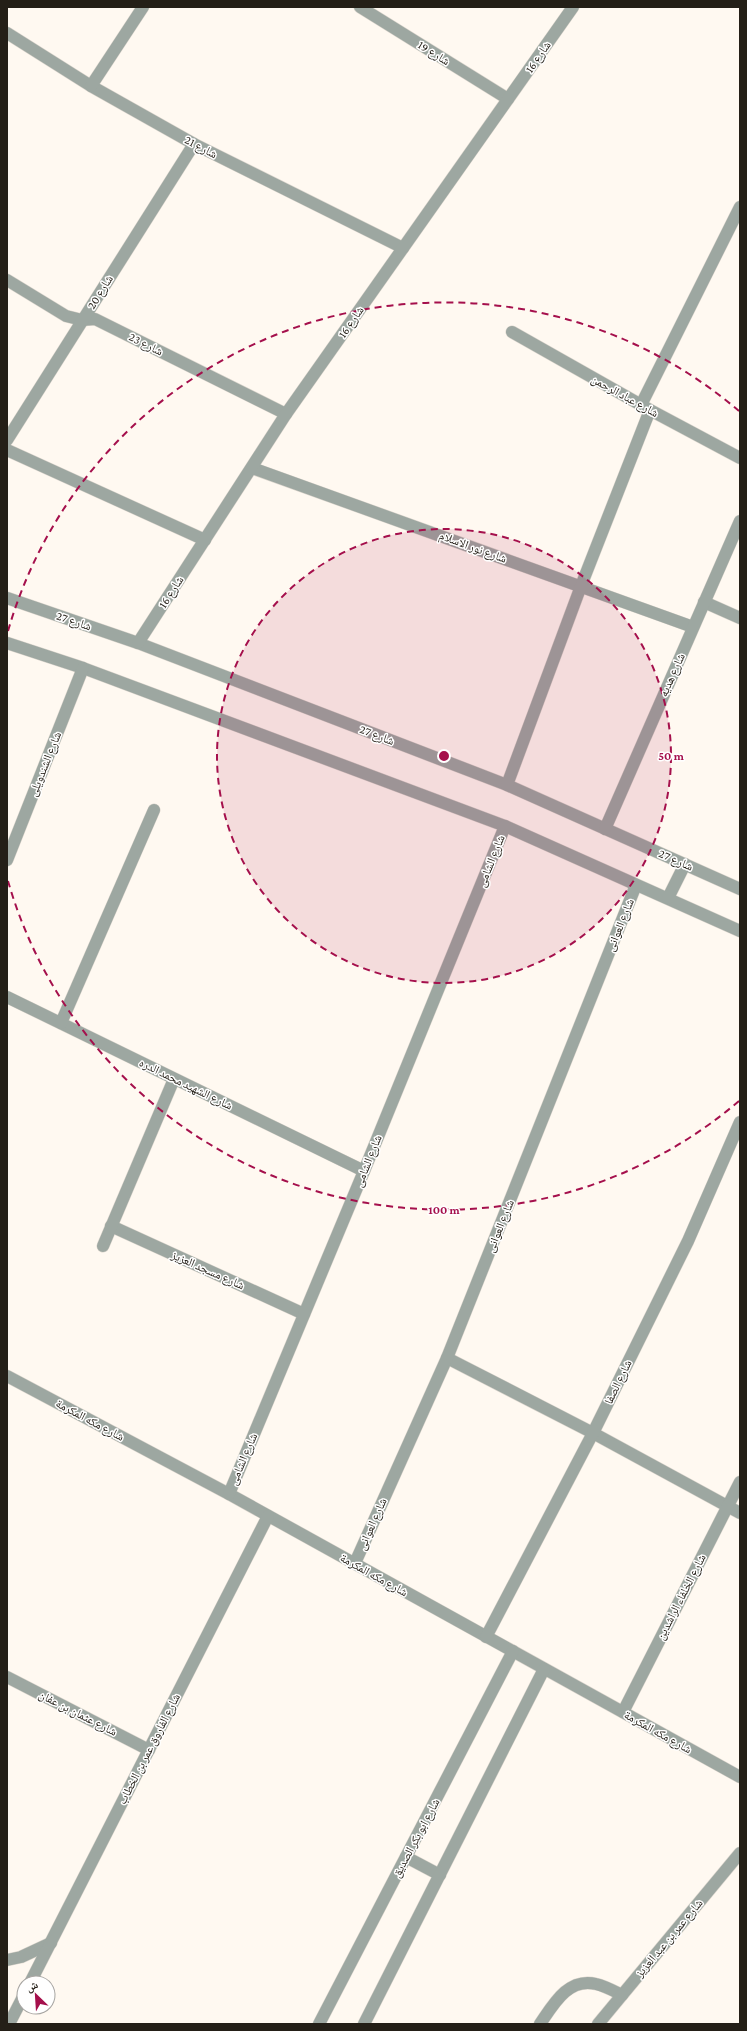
<svg xmlns="http://www.w3.org/2000/svg" width="747" height="2031" font-family="'Crimson Pro','Noto Naskh Arabic',serif">
<style>
.lines{fill:none;stroke-linecap:round;stroke-linejoin:round}
.street-casing{stroke:#dcd6ce;stroke-width:13}
.street{stroke:#9da7a1;stroke-width:12}
.ring{fill:none;stroke:#a5104c;stroke-width:2;stroke-dasharray:7 5}
.labels{text-anchor:middle;dominant-baseline:central;stroke-width:3;stroke-linejoin:round;paint-order:stroke}
.street-label{font-size:12px;fill:#241f17;stroke:#fff}
.centre{fill:#a5104c;stroke:#fff;stroke-width:2}
.ring-label{font-size:12px;text-anchor:middle;font-weight:bold;fill:#a5104c;stroke:#fff;stroke-width:3;stroke-linejoin:round;paint-order:stroke}
</style>
<rect width="100%" height="100%" fill="#fff9f1"/>
<g class="lines">
<g class="street-casing">
<g id="street">
<polyline points="360,7 508,99"/>
<polyline points="7,33 91,86 194,144 403,248"/>
<polyline points="91,86 143,7"/>
<polyline points="7,280 66,316 82,320 95,319 286,414"/>
<polyline points="512,332 650,410 740,458"/>
<polyline points="641,405 740,207"/>
<polyline points="7,440 194,144"/>
<polyline points="7,450 205,540"/>
<polyline points="252,468 693,627"/>
<polyline points="7,598 138,643 507,785 740,889"/>
<polyline points="704,602 740,618"/>
<polyline points="7,643 83,668 505,826 740,931"/>
<polyline points="138,643 286,414 573,7"/>
<polyline points="507,785 581,586 650,410"/>
<polyline points="605,829 740,521"/>
<polyline points="7,860 83,668"/>
<polyline points="668,898 685,864"/>
<polyline points="7,997 364,1171"/>
<polyline points="61,1023 154,810"/>
<polyline points="111,1226 304,1314"/>
<polyline points="103,1246 174,1079"/>
<polyline points="447,1358 593,1433 740,1513"/>
<polyline points="7,1376 229,1494 740,1777"/>
<polyline points="229,1494 364,1171 505,826"/>
<polyline points="355,1563 447,1358 636,885"/>
<polyline points="486,1637 593,1433 688,1241 740,1122"/>
<polyline points="7,1677 149,1750"/>
<polyline points="623,1712 740,1482"/>
<polyline points="406,1857 440,1875"/>
<polyline points="7,1960 21,1957 51,1943"/>
<polyline points="30,1983 268,1516"/>
<polyline points="9,2024 24,1995"/>
<polyline points="319,2024 513,1651"/>
<polyline points="364,2024 544,1669"/>
<path d="M540 2024C553 2005 568 1977 596 1984 605 1986 614 1991 622 1995"/>
<polyline points="598,2024 740,1853"/>
</g>
</g>
<use href="#street" class="street"/>
</g>
<circle cx="444" cy="756" r="227" fill="#a5104c" fill-opacity=".12"/>
<g class="ring">
<circle cx="444" cy="756" r="227"/>
<path d="M739 1101A454 454 0 0 1 8 881M8 631A454 454 0 0 1 739 411"/>
</g>
<g class="labels">
<g class="street-label">
<text transform="translate(434 53) rotate(32)">شارع 19</text>
<text transform="translate(538 57) rotate(-55)">شارع 16</text>
<text transform="translate(201 147) rotate(28)">شارع 21</text>
<text transform="translate(100 292) rotate(-58)">شارع 20</text>
<text transform="translate(351 322) rotate(-55)">شارع 16</text>
<text transform="translate(146 344) rotate(27)">شارع 23</text>
<text transform="translate(625 396) rotate(29)">شارع عباد الرحمن</text>
<text transform="translate(473 547) rotate(20)">شارع نور الاسلام</text>
<text transform="translate(171 592) rotate(-57)">شارع 16</text>
<text transform="translate(74 621) rotate(19)">شارع 27</text>
<text transform="translate(672 675) rotate(-66)">شارع هديه</text>
<text transform="translate(377 735) rotate(21)">شارع 27</text>
<text transform="translate(45 764) rotate(-68)">شارع الشندويلى</text>
<text transform="translate(676 860) rotate(24)">شارع 27</text>
<text transform="translate(491 861) rotate(-68)">شارع الشامى</text>
<text transform="translate(620 925) rotate(-68)">شارع العوانى</text>
<text transform="translate(186 1084) rotate(26)">شارع الشهيد محمد الدره</text>
<text transform="translate(368 1161) rotate(-68)">شارع الشامى</text>
<text transform="translate(500 1226) rotate(-68)">شارع العوانى</text>
<text transform="translate(208 1270) rotate(24)">شارع مسجد العزيز</text>
<text transform="translate(618 1382) rotate(-64)">شارع الصفا</text>
<text transform="translate(90 1420) rotate(28)">شارع مكه المكرمة</text>
<text transform="translate(243 1459) rotate(-67)">شارع الشامى</text>
<text transform="translate(372 1524) rotate(-66)">شارع العوانى</text>
<text transform="translate(374 1575) rotate(29)">شارع مكه المكرمة</text>
<text transform="translate(681 1597) rotate(-63)">شارع الخلفاء الراشدين</text>
<text transform="translate(78 1713) rotate(27)">شارع عثمان بن عفان</text>
<text transform="translate(658 1732) rotate(29)">شارع مكه المكرمة</text>
<text transform="translate(149 1749) rotate(-63)">شارع الفاروق عمر بن الخطاب</text>
<text transform="translate(416 1838) rotate(-62)">شارع ابو بكر الصديق</text>
<text transform="translate(669 1938) rotate(-50)">شارع عمر بن عبد العزيز</text>
</g>
</g>
<circle cx="444" cy="756" r="6" class="centre"/>
<g class="ring-label">
<text x="671" y="760">50 m</text>
<text x="444" y="1214">100 m</text>
</g>
<rect width="747" height="2031" fill="none" stroke="#241f17" stroke-width="16"/>
<g transform="translate(36 1995) rotate(335)"><circle r="19" fill="#ffffff" stroke="#a7a5a2"/>
<path d="M0-3L7 15L0 10L-7 15Z" fill="#a5104c"/>
<text y="-6" font-size="11" font-weight="bold" text-anchor="middle" fill="#241f17">ش</text>
</g>
</svg>
